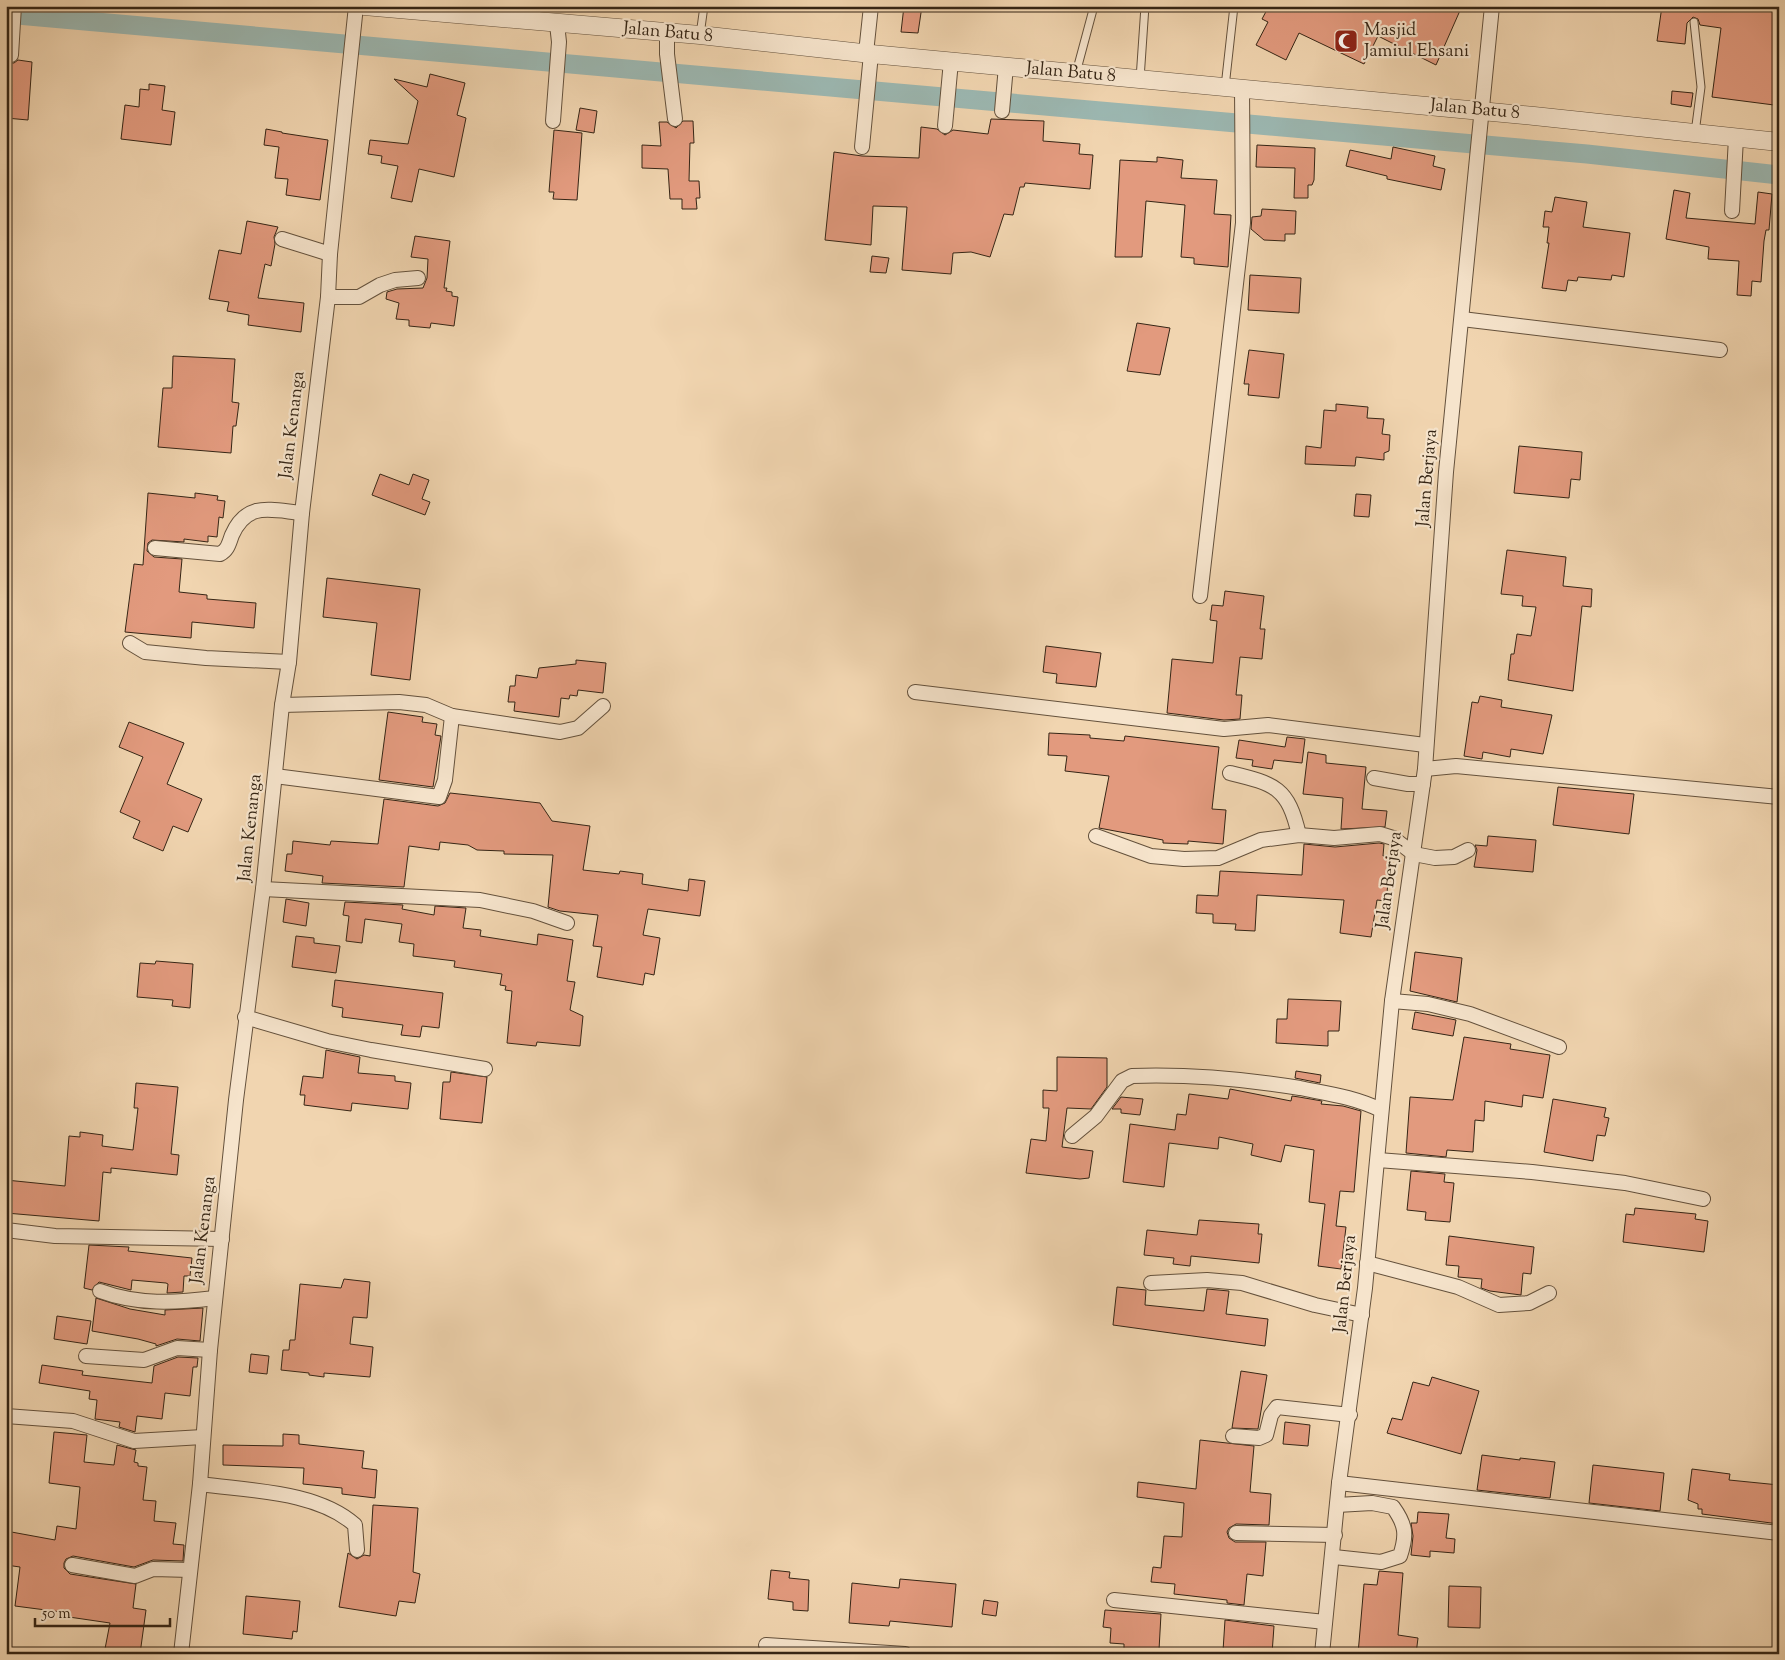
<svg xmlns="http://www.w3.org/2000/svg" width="1785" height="1660" font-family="'Sorts Mill Goudy',serif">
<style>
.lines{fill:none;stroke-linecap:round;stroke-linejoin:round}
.canal{stroke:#9cb8b2;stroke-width:19}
.building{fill:#e29a7e;stroke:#352515}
.service-casing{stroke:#64513c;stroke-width:9}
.minor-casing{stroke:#64513c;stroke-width:16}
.tertiary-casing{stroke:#64513c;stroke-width:19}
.service{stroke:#f6e4cc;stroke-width:7}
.minor{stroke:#f6e4cc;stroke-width:14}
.tertiary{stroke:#f6e4cc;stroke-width:18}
.labels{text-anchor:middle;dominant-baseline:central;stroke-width:4.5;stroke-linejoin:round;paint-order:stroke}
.poi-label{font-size:18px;fill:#352515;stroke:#f6e4cc;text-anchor:start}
.street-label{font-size:18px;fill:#352515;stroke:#f6e4cc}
</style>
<rect width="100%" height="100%" fill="#f1d5b0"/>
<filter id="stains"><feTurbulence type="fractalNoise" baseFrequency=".004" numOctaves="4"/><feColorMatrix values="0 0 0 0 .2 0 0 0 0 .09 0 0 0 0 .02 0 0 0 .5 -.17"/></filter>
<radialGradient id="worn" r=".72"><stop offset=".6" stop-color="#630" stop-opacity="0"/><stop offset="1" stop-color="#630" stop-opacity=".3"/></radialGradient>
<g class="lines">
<polyline class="canal" points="6,14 1587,154 1779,175"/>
</g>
<g class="building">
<polygon points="904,6 922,6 918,33 901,32"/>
<polygon points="1269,6 1462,6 1436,65 1378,36 1364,64 1299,33 1286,60 1256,45 1268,22 1262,19"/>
<polygon points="1662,6 1779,6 1779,71 1774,105 1712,97 1721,28 1700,25 1698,19 1693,17 1687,23 1685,44 1657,41"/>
<polygon points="18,60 32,62 28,120 6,118 7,63 14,63"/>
<polygon points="430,74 465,83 457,115 466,118 454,177 419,169 412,202 391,198 398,166 381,163 382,156 368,154 370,140 408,144 418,101 394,79 427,87"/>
<polygon points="149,84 165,86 162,110 175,112 171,145 121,139 125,105 139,107 140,89 149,90"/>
<polygon points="1672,91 1693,93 1691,107 1671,104"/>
<polygon points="580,108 597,111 594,133 576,130"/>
<polygon points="991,119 1044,121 1043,141 1080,144 1079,154 1093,155 1090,189 1025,183 1024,187 1020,187 1013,215 1004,214 990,257 971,252 953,253 951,274 902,270 907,207 873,206 871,245 825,240 834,152 862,156 919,158 921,127 937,129 945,135 953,130 988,134"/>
<polygon points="683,121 693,121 694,143 690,143 689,181 699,181 700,198 696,198 697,209 682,209 682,199 670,199 668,169 642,168 642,145 661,146 659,122 667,122 676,128"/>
<polygon points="266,129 282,132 282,133 328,140 320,200 286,195 288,179 275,178 279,147 264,145"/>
<polygon points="554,130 582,133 577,200 553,199 554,192 549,192"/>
<polygon points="1257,145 1315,148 1314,180 1312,185 1308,185 1308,198 1294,198 1295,168 1256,167"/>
<polygon points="1393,147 1435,156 1433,166 1445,169 1441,190 1387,179 1387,176 1346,166 1350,150 1391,159"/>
<polygon points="1157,157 1183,160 1181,178 1217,180 1214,214 1231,215 1228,267 1194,264 1194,258 1181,257 1185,205 1146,201 1142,257 1115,257 1120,160 1157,162"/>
<polygon points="1674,190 1690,193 1686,218 1755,224 1758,192 1772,194 1769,230 1766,230 1764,241 1761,282 1752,281 1751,296 1737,295 1739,261 1708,259 1709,247 1666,239"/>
<polygon points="1555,197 1587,202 1583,227 1630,233 1624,277 1612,275 1611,280 1578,277 1577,281 1568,280 1566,291 1542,288 1549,243 1547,243 1549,227 1543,227 1545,211 1552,212"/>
<polygon points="1262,209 1296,211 1295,234 1285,234 1285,241 1264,240 1251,229 1252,217 1261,216"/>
<polygon points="247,221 278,227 274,237 275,244 271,266 265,264 258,298 304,303 301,332 248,325 249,315 227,311 229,302 209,299 219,250 241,254"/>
<polygon points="415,236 450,241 444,288 447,288 446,291 452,292 452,296 458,297 454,326 431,323 430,328 409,326 409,320 396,319 399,303 386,299 387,292 397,289 423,288 427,278 428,259 411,257"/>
<polygon points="872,256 889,258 886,273 870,272"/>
<polygon points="1250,275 1301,278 1299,313 1248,310"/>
<polygon points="1137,323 1170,328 1160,375 1127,371"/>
<polygon points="1249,350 1284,354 1279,398 1248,395 1249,384 1244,384"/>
<polygon points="173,356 235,359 232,402 239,403 236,426 233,426 231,453 158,447 163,388 172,388"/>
<polygon points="1336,404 1368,407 1367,418 1384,419 1382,434 1390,435 1389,451 1384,453 1384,460 1356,457 1355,466 1305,464 1306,446 1321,448 1324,410 1336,411"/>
<polygon points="1519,446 1582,452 1580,480 1571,479 1569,498 1514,493"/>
<polygon points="380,474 409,485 413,474 429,480 422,499 430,502 425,515 372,495"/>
<polygon points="148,493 195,498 195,493 218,496 217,500 225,501 223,518 219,517 217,537 208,536 208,542 184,539 184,542 152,540 148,543 147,551 154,557 182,559 179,592 207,595 207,599 256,603 254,628 192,622 191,638 125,632 134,564 143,565"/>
<polygon points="1356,494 1371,495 1369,517 1354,516"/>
<polygon points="1507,550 1566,557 1563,586 1592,589 1591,607 1582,606 1573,691 1508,680 1511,654 1514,654 1517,634 1531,636 1536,607 1522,606 1523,596 1501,594"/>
<polygon points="327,578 420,589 410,680 371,675 377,623 323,617"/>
<polygon points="1225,591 1264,596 1260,629 1265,629 1262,659 1240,657 1236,695 1242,695 1240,719 1224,720 1167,713 1172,659 1213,663 1217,621 1210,620 1212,605 1223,606"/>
<polygon points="1046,646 1101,653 1096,687 1056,683 1057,674 1043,672"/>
<polygon points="576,660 606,663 603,693 578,690 577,696 570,695 569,699 561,698 559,717 514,711 515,702 508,702 510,686 515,686 516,675 537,678 539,668 576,664"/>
<polygon points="1480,696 1502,700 1501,707 1552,715 1543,754 1511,749 1510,757 1483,752 1482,759 1464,756 1472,702 1478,703"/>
<polygon points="388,712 423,717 422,722 437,724 435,735 441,736 433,787 379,780"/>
<polygon points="129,722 184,743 167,784 202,799 188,832 173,826 163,851 133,838 140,821 120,812 143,757 119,747"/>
<polygon points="1049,733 1090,735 1090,738 1124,741 1125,736 1219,747 1212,809 1226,810 1223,844 1188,841 1188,844 1163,843 1163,840 1099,828 1109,776 1065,771 1067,756 1048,755"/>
<polygon points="1287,737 1305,739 1302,763 1274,760 1272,769 1252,766 1253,760 1236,758 1239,740 1285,747"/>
<polygon points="1308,752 1326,755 1326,763 1366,767 1362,809 1387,811 1385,827 1341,829 1343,798 1303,794"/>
<polygon points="1558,787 1634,794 1629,834 1553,825"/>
<polygon points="450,793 540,803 552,821 590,826 583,870 619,874 620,871 643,874 642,884 688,891 689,879 705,881 700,916 648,909 643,935 660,938 654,975 645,973 643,985 597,977 602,947 593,946 598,915 560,911 548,907 553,855 504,854 504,851 477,850 468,845 440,842 439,850 409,846 404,887 322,883 323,876 285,871 287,854 292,854 293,841 330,845 331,841 378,844 384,799 438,806 445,803"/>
<polygon points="1488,836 1536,840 1533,872 1474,867 1477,850 1475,845 1487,846"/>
<polygon points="1379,843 1384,844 1383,856 1391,857 1386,901 1377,900 1371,937 1340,933 1344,900 1257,895 1255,931 1235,930 1236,924 1213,923 1213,914 1196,913 1197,895 1218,896 1220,871 1302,875 1304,844 1335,847"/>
<polygon points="286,899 309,903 306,926 283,922"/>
<polygon points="345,902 403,905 402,909 434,915 435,906 466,908 463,928 481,930 480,936 537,945 538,934 573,940 567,981 575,982 570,1010 583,1016 580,1046 537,1042 536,1046 507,1043 512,991 505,990 506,986 500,985 502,974 454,967 455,961 413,956 414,944 399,942 402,924 365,919 362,943 346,941 349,916 343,915"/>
<polygon points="296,936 314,938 314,943 340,946 336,973 292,967"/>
<polygon points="1415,952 1462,958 1457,1002 1410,991"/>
<polygon points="156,961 193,964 190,1008 172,1006 173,1000 137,997 140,963 155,964"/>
<polygon points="335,980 443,993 439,1028 422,1026 420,1037 401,1035 403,1025 342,1017 343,1008 332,1006"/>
<polygon points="1288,999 1341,1001 1339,1031 1328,1031 1328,1046 1276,1043 1277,1019 1287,1019"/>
<polygon points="1415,1012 1456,1020 1453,1036 1412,1029"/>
<polygon points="1464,1037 1511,1044 1510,1049 1550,1055 1543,1098 1523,1095 1522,1107 1485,1101 1484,1121 1475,1120 1473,1152 1447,1150 1446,1157 1406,1153 1410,1097 1453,1100"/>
<polygon points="326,1050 360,1057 358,1073 395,1076 395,1081 411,1083 408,1109 352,1103 351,1111 304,1105 305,1095 300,1095 303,1076 323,1078"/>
<polygon points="1057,1057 1107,1058 1107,1087 1091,1109 1067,1108 1062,1147 1093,1151 1089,1178 1080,1179 1026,1173 1031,1139 1046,1141 1049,1108 1043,1108 1043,1090 1057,1091"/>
<polygon points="1296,1071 1321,1075 1320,1083 1295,1078"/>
<polygon points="451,1072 487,1077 482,1123 440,1119 443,1082 450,1082"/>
<polygon points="136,1083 178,1087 171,1154 179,1155 177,1175 111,1168 111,1173 103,1172 99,1221 6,1213 6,1180 65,1186 69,1136 80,1137 80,1132 103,1135 102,1146 133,1150 138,1108 134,1108"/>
<polygon points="1230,1089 1291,1101 1292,1096 1299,1097 1322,1101 1321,1104 1343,1106 1361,1111 1354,1192 1340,1191 1336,1226 1346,1227 1341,1269 1318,1266 1325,1204 1309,1202 1314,1150 1285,1145 1281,1162 1251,1155 1253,1144 1219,1137 1218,1149 1169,1143 1164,1187 1123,1182 1130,1124 1175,1130 1177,1114 1186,1115 1189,1094 1228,1099"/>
<polygon points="1121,1097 1143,1099 1140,1115 1121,1113 1121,1109 1112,1109"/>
<polygon points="1553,1099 1606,1108 1604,1117 1609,1118 1605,1136 1597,1135 1593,1161 1544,1152"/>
<polygon points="1411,1171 1445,1174 1444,1182 1454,1183 1450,1222 1425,1220 1426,1212 1407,1210"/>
<polygon points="1635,1208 1696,1214 1695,1219 1708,1221 1704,1252 1623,1242 1626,1214 1634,1215"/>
<polygon points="1199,1220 1259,1224 1258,1234 1262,1234 1259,1263 1191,1256 1190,1266 1173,1264 1174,1258 1144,1255 1147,1230 1197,1235"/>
<polygon points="1449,1236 1534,1247 1531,1274 1523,1273 1521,1295 1490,1291 1481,1288 1482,1279 1458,1277 1459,1266 1446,1265"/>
<polygon points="89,1245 129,1247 128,1251 192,1258 190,1276 184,1276 183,1292 167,1293 168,1284 166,1283 132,1280 131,1290 99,1282 92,1290 84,1288"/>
<polygon points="344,1279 370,1282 367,1318 353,1317 350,1344 373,1347 370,1377 324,1373 324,1377 309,1375 309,1373 281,1370 283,1350 289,1350 290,1340 295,1340 300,1284 341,1288"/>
<polygon points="1117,1287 1146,1290 1145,1305 1204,1311 1207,1289 1229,1291 1226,1314 1268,1319 1265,1346 1113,1325"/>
<polygon points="96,1298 130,1309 165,1315 165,1310 203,1308 200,1341 177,1339 156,1346 156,1344 138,1339 92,1331"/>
<polygon points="57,1316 91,1321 87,1344 54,1339"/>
<polygon points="251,1354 269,1356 267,1374 249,1372"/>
<polygon points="178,1357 198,1358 197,1367 193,1367 190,1396 165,1393 162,1419 137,1416 135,1432 119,1427 120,1422 95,1419 97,1400 89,1399 90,1391 39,1383 42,1365 83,1371 82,1375 152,1383 154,1366"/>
<polygon points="1241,1371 1267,1375 1258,1429 1232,1428"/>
<polygon points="1432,1377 1479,1391 1461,1454 1387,1433 1392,1418 1402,1420 1413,1382 1429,1386"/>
<polygon points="1285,1422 1310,1425 1308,1446 1283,1444"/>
<polygon points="54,1432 87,1435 84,1462 114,1465 117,1445 136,1450 134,1462 138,1463 138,1466 147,1467 143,1500 156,1501 154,1521 176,1523 173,1544 184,1545 183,1561 153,1560 134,1567 73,1556 66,1559 64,1563 64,1568 70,1574 136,1584 133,1608 146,1610 140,1654 104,1654 110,1623 69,1617 69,1613 15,1606 20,1567 6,1565 6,1531 55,1540 57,1526 76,1529 80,1487 49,1483"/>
<polygon points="283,1434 299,1435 299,1444 364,1451 362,1468 377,1470 375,1498 342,1494 342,1488 303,1484 304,1468 223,1465 223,1445 283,1446"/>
<polygon points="1200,1440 1254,1446 1250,1492 1271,1494 1269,1525 1236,1524 1229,1528 1227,1532 1229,1538 1235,1542 1266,1542 1263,1576 1247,1574 1244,1605 1227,1603 1227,1600 1174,1594 1175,1584 1151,1582 1153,1567 1161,1568 1164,1536 1182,1537 1184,1503 1137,1497 1138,1482 1196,1489"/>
<polygon points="1482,1455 1520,1460 1520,1458 1555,1462 1550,1498 1477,1490"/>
<polygon points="1593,1465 1664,1473 1660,1511 1589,1503"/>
<polygon points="1692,1469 1730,1474 1729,1480 1779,1485 1779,1524 1702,1514 1702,1509 1698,1509 1698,1504 1688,1500"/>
<polygon points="373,1505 418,1508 413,1572 420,1574 415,1603 399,1601 396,1616 339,1607 348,1553 357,1559 364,1555 370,1556"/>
<polygon points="1418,1512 1449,1514 1446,1538 1455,1539 1454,1553 1430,1551 1430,1557 1411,1555 1413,1536 1411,1523 1417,1523"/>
<polygon points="771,1570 790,1572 789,1578 809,1580 808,1611 793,1610 793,1602 768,1599"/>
<polygon points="1379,1571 1403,1573 1398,1635 1418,1638 1416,1654 1358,1654 1364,1584 1377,1585"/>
<polygon points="900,1579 956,1584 952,1627 890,1621 889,1626 849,1623 852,1583 899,1588"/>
<polygon points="1449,1586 1481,1587 1480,1628 1448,1627"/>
<polygon points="246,1596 300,1601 297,1632 293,1631 292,1639 243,1634"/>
<polygon points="984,1600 998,1602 996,1616 982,1614"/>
<polygon points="1105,1610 1161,1614 1159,1650 1142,1649 1142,1653 1124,1651 1124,1644 1110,1643 1111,1628 1103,1627"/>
<polygon points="1225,1620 1274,1626 1272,1654 1223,1651"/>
</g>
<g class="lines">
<g class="service-casing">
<g id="service">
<polyline points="1694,22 1701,87 1695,133"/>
<polyline points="700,35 704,6"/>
<polyline points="1076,73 1094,6"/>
<polyline points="1140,79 1145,6"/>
<polyline points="1225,87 1234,6"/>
</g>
</g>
<g class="minor-casing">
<g id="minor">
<polyline points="532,21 534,6"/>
<polyline points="667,34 667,54 675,119"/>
<polyline points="866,53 871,6"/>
<polyline points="11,55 14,6"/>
<polyline points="1002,111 1006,66"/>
<polyline points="553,121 559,42 557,24"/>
<polyline points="945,126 951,61"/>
<polyline points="862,147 871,54"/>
<polyline points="1732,211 1736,138"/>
<polyline points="282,239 330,254"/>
<polyline points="328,297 359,297 380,285 395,280 418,278"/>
<polyline points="1462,319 1720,350"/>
<path d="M155 548 220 554C228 550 229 543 232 535 247 501 270 510 302 513"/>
<polyline points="1200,596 1243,223 1242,88"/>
<polyline points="130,643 145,652 206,658 289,662"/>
<polyline points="915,692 1224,729 1268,725 1425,745"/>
<polyline points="452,716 560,732 578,728 603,706"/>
<polyline points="1425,769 1456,766 1779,797"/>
<path d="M1230 773C1275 784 1288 787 1299 835"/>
<polyline points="275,776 439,797 445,780 452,716 426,705 399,702 282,705"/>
<polyline points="1374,778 1408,784 1423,784"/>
<polyline points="1096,836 1151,856 1184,859 1218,858 1261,840 1299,835 1334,838 1380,834 1393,838 1414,854 1435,858 1454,857 1468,850"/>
<polyline points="263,889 480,900 533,911 567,923"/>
<polyline points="1392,1001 1428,1004 1470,1014 1559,1047"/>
<polyline points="245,1017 327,1041 371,1050 485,1069"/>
<path d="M1072 1136 1096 1116 1122 1081 1132 1076C1189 1074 1244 1079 1300 1088 1330 1094 1354 1097 1381 1110"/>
<polyline points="1378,1160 1532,1172 1625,1183 1703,1199"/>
<polyline points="6,1230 55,1236 222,1239"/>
<polyline points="1367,1263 1458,1287 1499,1305 1529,1303 1549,1293"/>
<polyline points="1151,1283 1207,1280 1242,1283 1315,1305 1362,1315"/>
<path d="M100 1291C138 1305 175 1303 215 1298"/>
<polyline points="86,1356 144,1360 177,1348 210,1350"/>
<polyline points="6,1416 73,1421 134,1441 203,1437"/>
<polyline points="1233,1436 1259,1438 1266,1435 1271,1415 1277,1407 1350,1415"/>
<polyline points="1339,1483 1779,1533"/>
<path d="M200 1484C250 1491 317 1491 355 1525L357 1550"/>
<polyline points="1236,1533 1335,1535"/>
<path d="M1334 1557 1381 1562 1400 1556C1407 1535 1406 1525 1393 1507L1372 1503 1337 1505"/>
<polyline points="72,1565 135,1576 153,1569 190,1570"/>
<polyline points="1114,1600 1325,1622"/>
<polyline points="766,1645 905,1654"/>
<polyline points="181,1654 200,1484 210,1350 236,1100 263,889 282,705 289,662 302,513 328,297 330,254 356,6"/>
<polyline points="1322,1654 1339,1483 1365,1288 1392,1001 1425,769 1446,472 1492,6"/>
</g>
</g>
<g class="tertiary-casing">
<polyline id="tertiary" points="364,6 700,35 871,54 1534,116 1779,142"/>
</g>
<use href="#service" class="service"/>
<use href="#minor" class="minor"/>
<use href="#tertiary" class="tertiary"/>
</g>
<defs>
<g id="mosque-square" transform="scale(1.25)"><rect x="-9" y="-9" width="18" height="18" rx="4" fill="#8f2418" stroke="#f6e4cc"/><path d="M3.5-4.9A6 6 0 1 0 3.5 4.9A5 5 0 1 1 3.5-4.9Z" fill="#fff"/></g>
</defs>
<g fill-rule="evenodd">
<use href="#mosque-square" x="1346" y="41"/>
</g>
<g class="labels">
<g class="poi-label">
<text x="1364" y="31">Masjid<tspan x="1364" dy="21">Jamiul Ehsani</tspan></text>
</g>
<g class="street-label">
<text transform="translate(668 33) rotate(5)">Jalan Batu 8</text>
<text transform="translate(1071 73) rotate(5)">Jalan Batu 8</text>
<text transform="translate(1475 110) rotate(5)">Jalan Batu 8</text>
<text transform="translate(293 425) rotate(-83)">Jalan Kenanga</text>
<text transform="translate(1428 478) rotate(-85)">Jalan Berjaya</text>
<text transform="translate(251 828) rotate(-84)">Jalan Kenanga</text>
<text transform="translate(1390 880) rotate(-82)">Jalan Berjaya</text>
<text transform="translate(204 1230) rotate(-83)">Jalan Kenanga</text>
<text transform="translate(1346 1284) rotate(-84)">Jalan Berjaya</text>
</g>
</g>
<rect width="1785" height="1660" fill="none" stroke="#f1d5b0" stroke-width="25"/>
<rect x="8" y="8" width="1770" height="1645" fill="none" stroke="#352515" stroke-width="2.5"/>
<rect x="12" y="12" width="1760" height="1635" fill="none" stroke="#352515"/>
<path d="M35 1618v8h135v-8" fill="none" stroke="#352515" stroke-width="2.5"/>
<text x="42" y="1618" font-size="15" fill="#352515" stroke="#f6e4cc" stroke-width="4" paint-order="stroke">50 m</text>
<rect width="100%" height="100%" filter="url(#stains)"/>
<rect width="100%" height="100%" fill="url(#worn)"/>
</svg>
